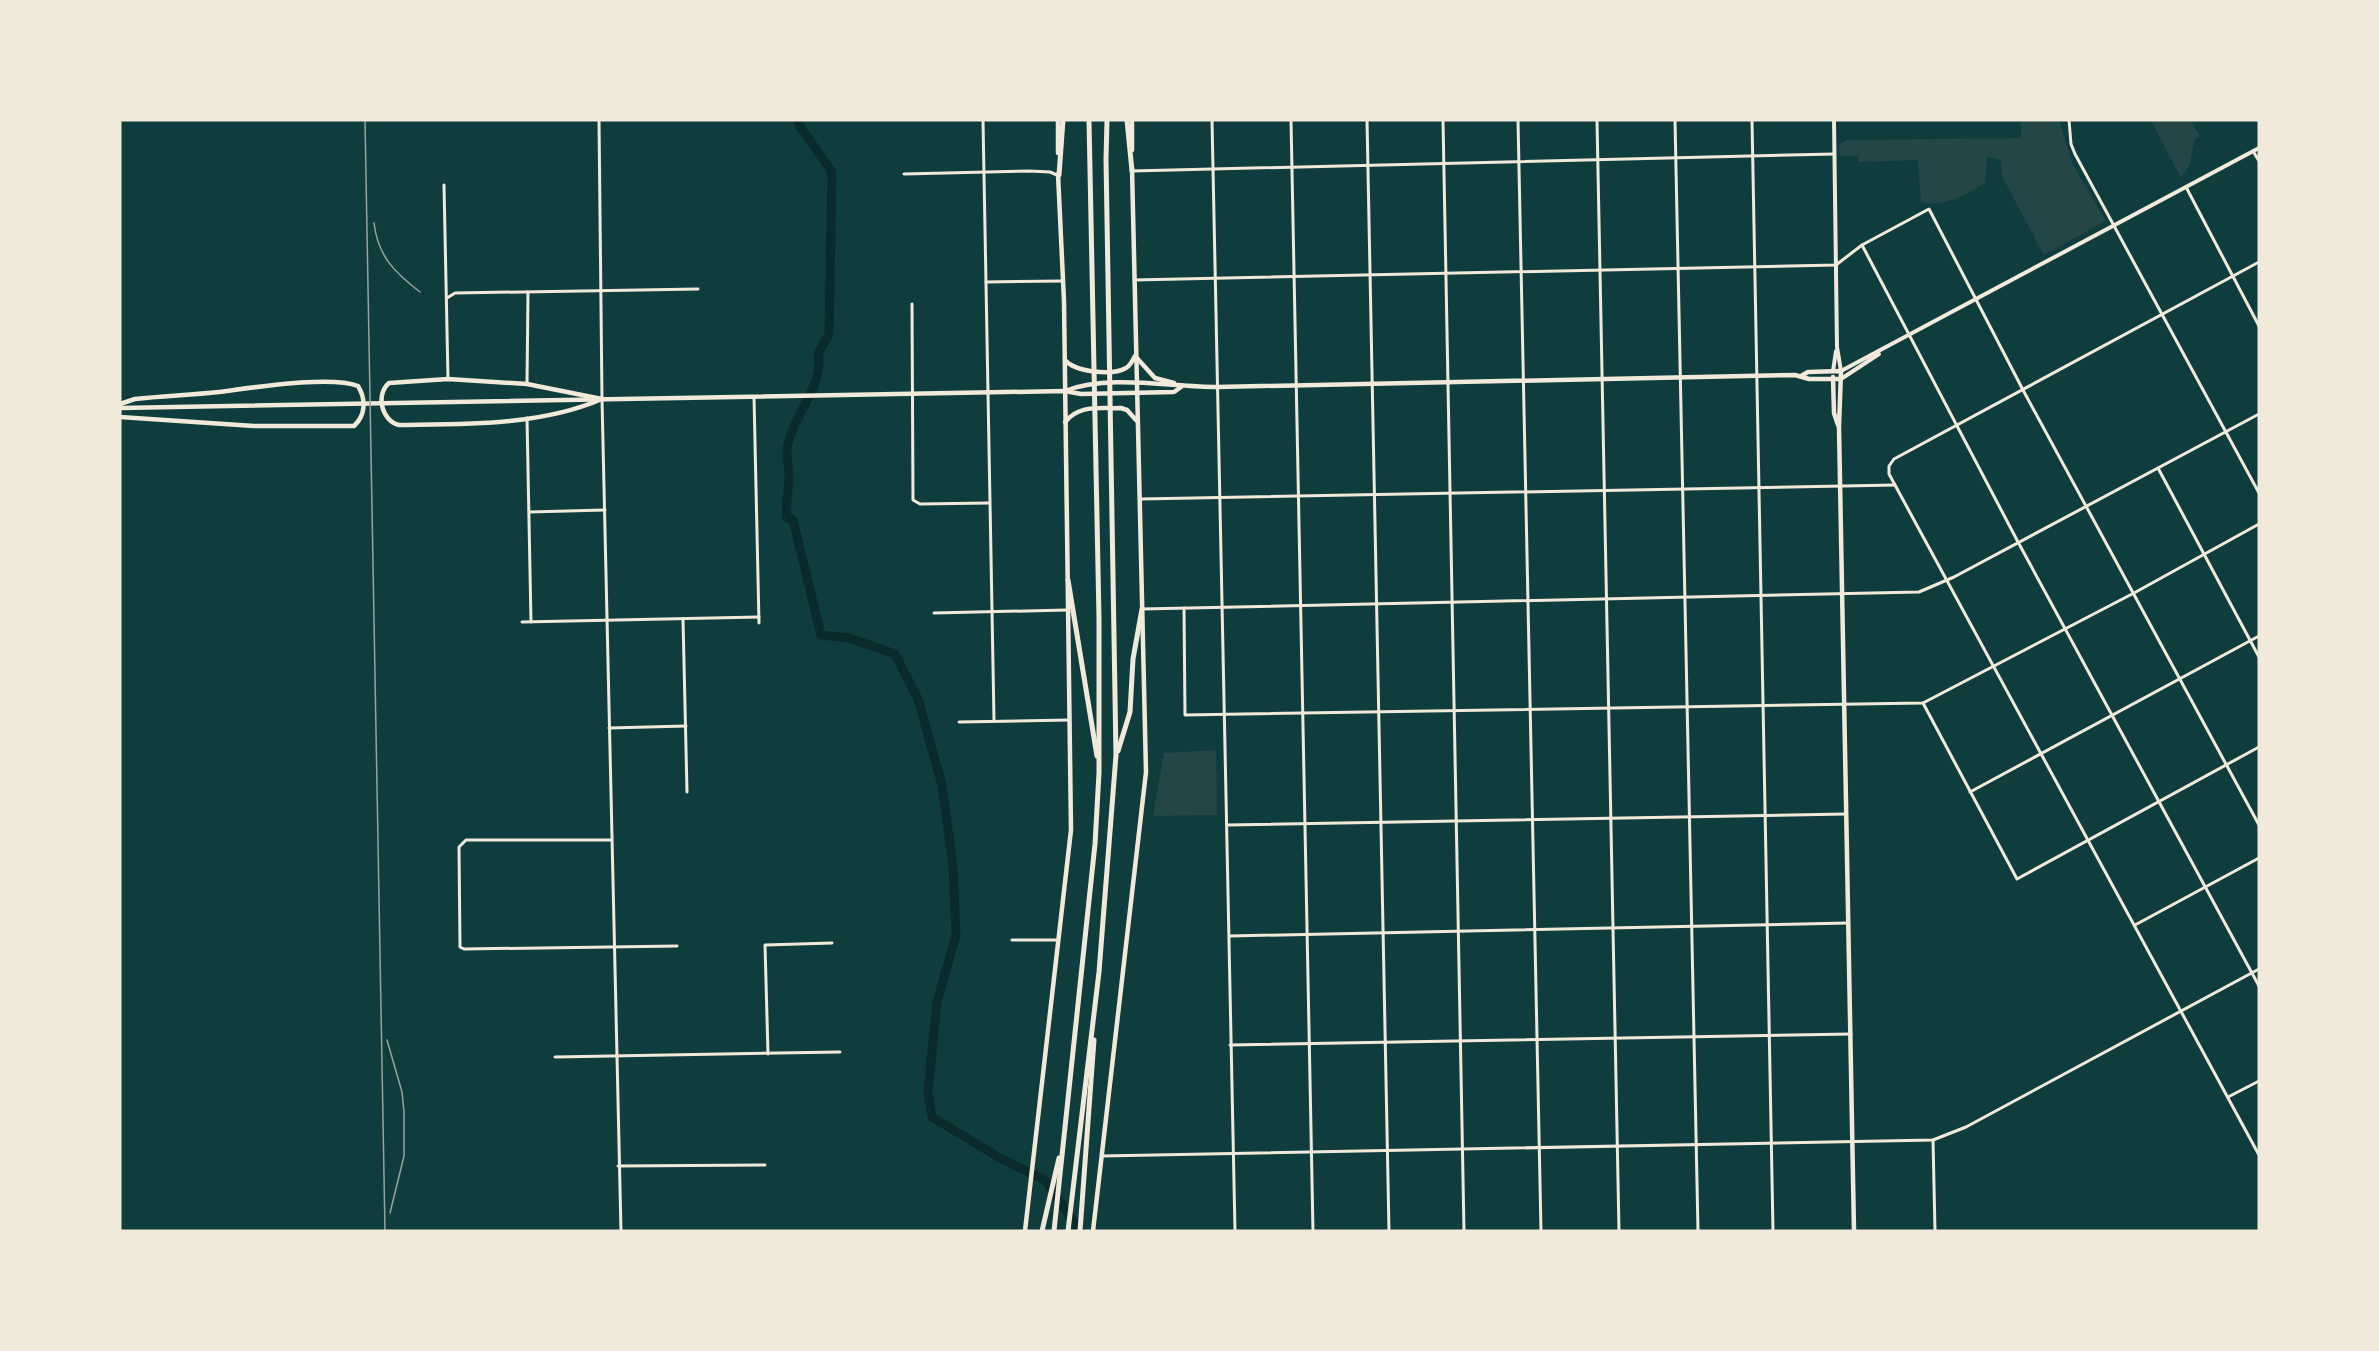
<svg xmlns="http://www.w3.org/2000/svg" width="2379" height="1351" font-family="'Fira Sans Condensed',sans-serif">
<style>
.green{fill:#244646}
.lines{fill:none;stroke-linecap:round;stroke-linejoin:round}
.river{stroke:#0a2a2b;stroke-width:9}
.minor{stroke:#f1e9da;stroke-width:3}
.tertiary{stroke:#f1e9da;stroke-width:4}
.secondary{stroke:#f1e9da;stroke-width:4.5}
.motorway{stroke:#f1e9da;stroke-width:5}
.rail{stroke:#97a49c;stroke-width:1.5}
</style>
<rect width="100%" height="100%" fill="#0f3d3e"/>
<g class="green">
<path d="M2021 120H2059L2073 165 2106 221 2044 255 2002 176 2001 160 1987 156 1985 183C1967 194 1944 208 1921 202L1918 160 1858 162V156H1840L1839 145 1846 140 2021 138Z"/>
<polygon points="2151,120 2190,120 2200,136 2194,140 2190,164 2181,178"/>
<polygon points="1216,750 1217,815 1153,816 1164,753"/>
</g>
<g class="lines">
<path class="river" d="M799 120V125L832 172 829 334 818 353C825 384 794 414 788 444 785 454 789 466 789 476 789 491 785 503 787 518L793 520 821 635 849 638 895 654 918 699 942 785 953 867 956 935 937 1002 928 1092 932 1117 1000 1158 1045 1180 1080 1231"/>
<g class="minor">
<polyline points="599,120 602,399 621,1231"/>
<polyline points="983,120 994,720"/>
<polyline points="1212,120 1235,1231"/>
<polyline points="1291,120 1313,1231"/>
<polyline points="1367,120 1389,1231"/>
<polyline points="1443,120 1464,1231"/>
<polyline points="1518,120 1541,1231"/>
<polyline points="1597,120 1619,1231"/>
<polyline points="1675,120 1698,1231"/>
<polyline points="1752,120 1773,1231"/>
<polyline points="2069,120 2071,144 2075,154 2259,493"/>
<polyline points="2253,151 2259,161"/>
<polyline points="1132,171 1834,154"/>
<polyline points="904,174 1029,171 1050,172 1057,175"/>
<polyline points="444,185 448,379"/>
<polyline points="2186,187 2259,326"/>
<polyline points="1862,245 2018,542 2259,986"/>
<polyline points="2259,262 1894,459 1889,466 1889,474 2259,1155"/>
<polyline points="1134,280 1836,265 1862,245 1929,209 2023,390 2259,825"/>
<polyline points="986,282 1063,281"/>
<polyline points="447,298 455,293 698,289"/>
<polyline points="912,304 913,500 920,504 989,503"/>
<polyline points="527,383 528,292"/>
<polyline points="754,397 759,623"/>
<polyline points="527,418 531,622"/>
<polyline points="2158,468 2259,657"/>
<polyline points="1141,499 1895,485"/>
<polyline points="529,512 605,510"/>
<polyline points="1184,608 1185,715 1923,703 2134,593 2259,524"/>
<polyline points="1142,609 1919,592 1954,577 2259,414"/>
<polyline points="934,613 1067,610"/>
<polyline points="683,619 687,792"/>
<polyline points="522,622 759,617"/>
<polyline points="1923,703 2017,879 2259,747"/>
<polyline points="959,722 1069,720"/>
<polyline points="609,728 686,726"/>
<polyline points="1970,792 2259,636"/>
<polyline points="1227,825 1846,814"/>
<polyline points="611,840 466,840 459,847 460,947 464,949 677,946"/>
<polyline points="2135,925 2259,858"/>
<polyline points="1230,936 1848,923"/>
<polyline points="1012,940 1057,940"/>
<polyline points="1230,1045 1851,1034"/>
<polyline points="768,1054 765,945 832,943"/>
<polyline points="555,1057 840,1052"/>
<polyline points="2228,1097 2259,1081"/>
<polyline points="1933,1140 1935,1231"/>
<polyline points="1102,1156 1933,1140 1966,1127 2259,969"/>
<polyline points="618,1166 765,1165"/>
</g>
<g class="tertiary">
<polyline points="1834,120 1837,347 1841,371 2259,148"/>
<polyline points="1833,371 1836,351"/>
<polyline points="1841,379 1879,354"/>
</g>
<g class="secondary">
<polyline points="1058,120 1058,153"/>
<polyline points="1132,120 1132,150"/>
<path d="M1065 360C1075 372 1112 376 1126 368 1130 366 1133 360 1135 356L1155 378 1174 383"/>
<polyline points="1801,376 1808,372 1841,371 1839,427 1854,1231"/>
<polyline points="1833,377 1834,413 1838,425"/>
<path d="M448 379 527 384 602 399C539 426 466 424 399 425 382 421 375 395 389 383Z"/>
<path d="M1065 391C1108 374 1171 387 1217 387L1795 375 1809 379H1841"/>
<path d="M120 404 135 399C163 396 191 395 219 392 251 388 330 375 358 386 366 399 366 415 354 426H254L120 417"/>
<polyline points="120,408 1065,391 1081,394 1174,392 1181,387"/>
<path d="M1065 422C1080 404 1099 409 1121 408L1127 410 1136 420"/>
<polyline points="1025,1231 1071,830 1064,301 1058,174"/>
<polyline points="1093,1231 1146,772 1132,168"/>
</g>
<g class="motorway">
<polyline points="1127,120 1132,171"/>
<polyline points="1059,175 1063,120"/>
<polyline points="1068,580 1097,756"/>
<polyline points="1118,751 1130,712 1133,659 1142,609"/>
<polyline points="1042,1231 1059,1158"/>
<polyline points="1054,1231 1095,844 1099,773 1099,618 1089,120"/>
<polyline points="1068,1231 1099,972 1116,755 1106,159 1107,120"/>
<polyline points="1080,1231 1094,1040"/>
</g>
<g class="rail">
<polyline points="365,120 385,1231"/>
<path d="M374 223C378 256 394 272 420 292"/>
<polyline points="387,1040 402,1092 404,1112 404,1156 390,1213"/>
</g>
</g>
<rect width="2379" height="1351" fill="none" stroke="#f1e9da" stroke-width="243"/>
</svg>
